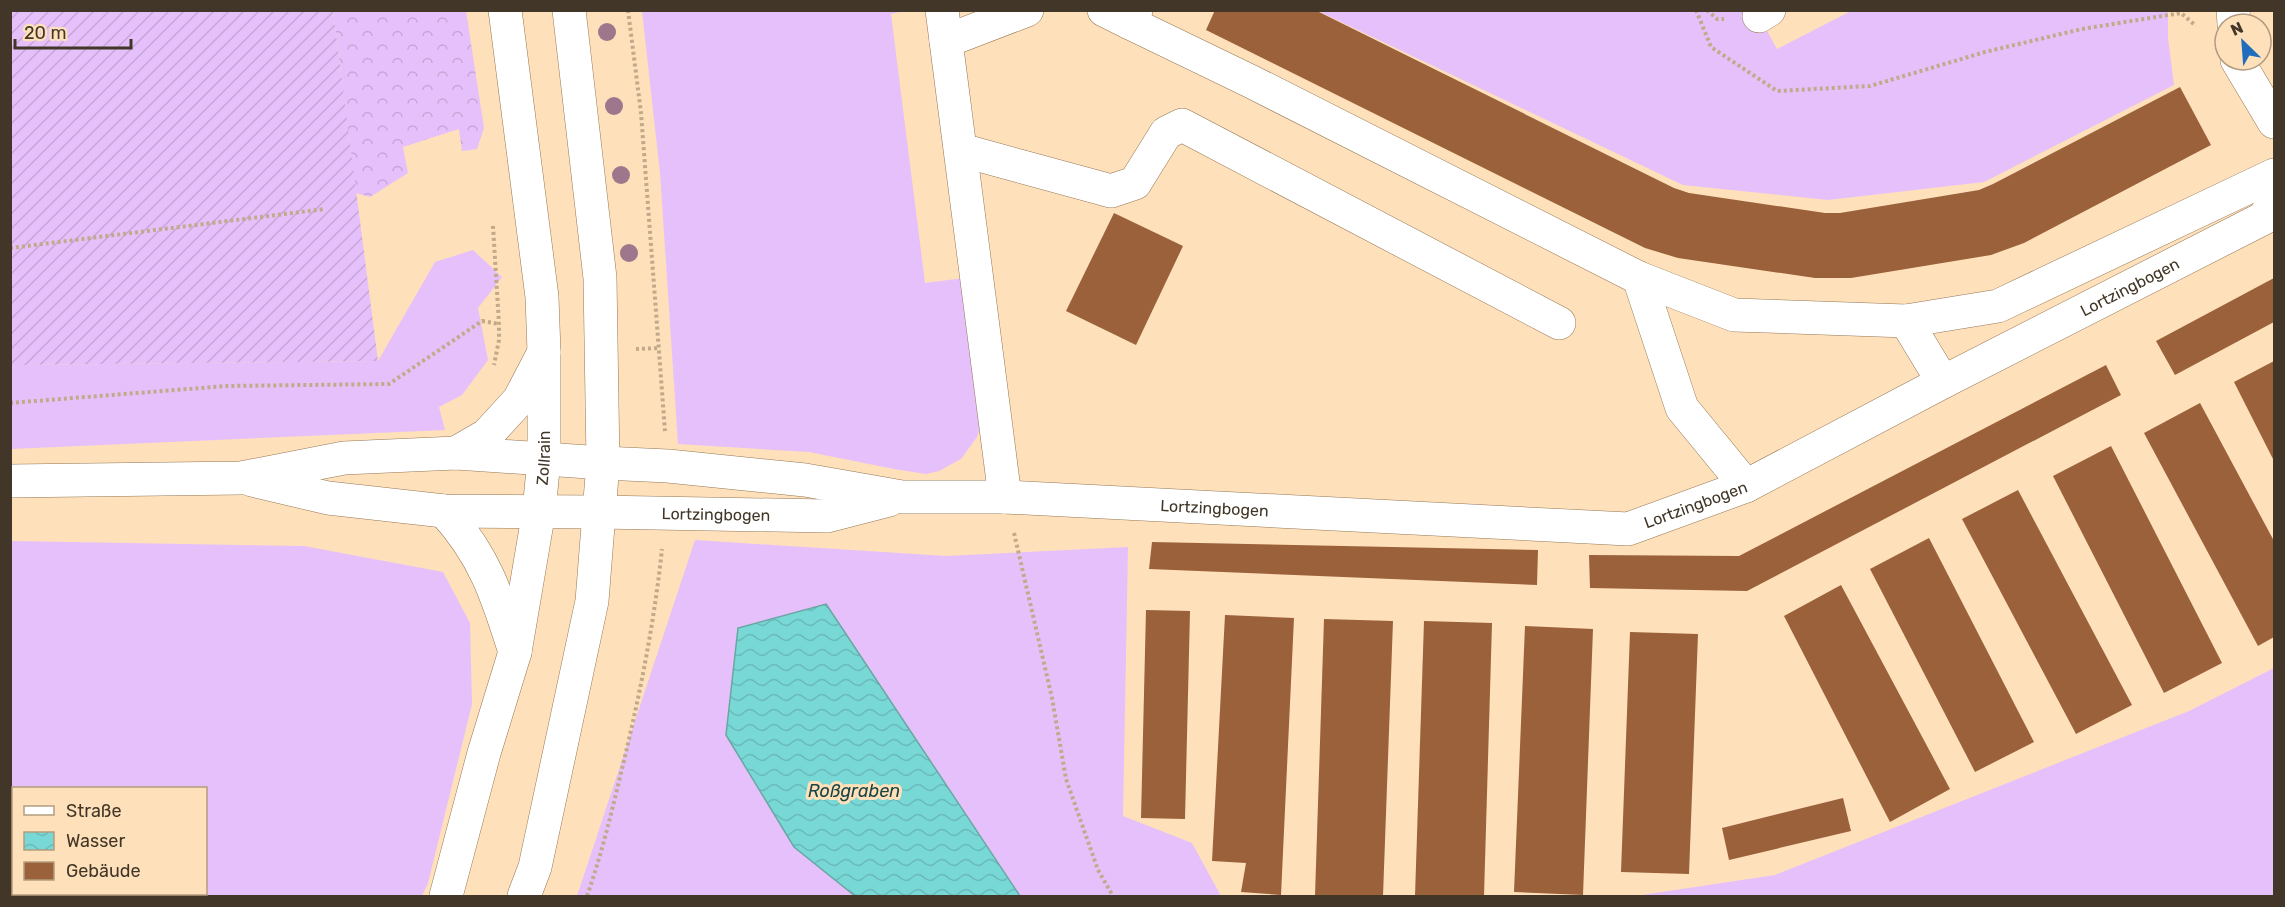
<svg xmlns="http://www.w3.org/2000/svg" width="2285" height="907" font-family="Rubik,sans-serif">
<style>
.grass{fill:#e6c0fb;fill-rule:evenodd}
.forest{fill:url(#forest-crowns)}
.garden{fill:url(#garden-furrows)}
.water{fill:url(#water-waves);stroke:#68a7a2;stroke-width:1.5}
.building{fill:#9a613b}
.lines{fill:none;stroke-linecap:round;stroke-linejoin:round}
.minor-casing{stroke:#947856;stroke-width:34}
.major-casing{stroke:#947856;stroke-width:34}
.highway-casing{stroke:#947856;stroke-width:34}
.path{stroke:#c1a98a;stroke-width:4;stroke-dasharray:3 3;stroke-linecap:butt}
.minor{stroke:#fff;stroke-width:33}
.major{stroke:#fff;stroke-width:33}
.highway{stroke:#fff;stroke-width:33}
.tree{fill:#9e778c}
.labels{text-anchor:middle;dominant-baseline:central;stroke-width:6;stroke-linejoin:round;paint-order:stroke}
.street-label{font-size:16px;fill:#413627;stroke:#fee0ba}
.water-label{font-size:18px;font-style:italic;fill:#194544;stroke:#fee0ba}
</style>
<defs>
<pattern id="forest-crowns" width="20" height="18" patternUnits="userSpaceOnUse" patternTransform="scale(1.5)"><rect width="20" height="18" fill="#e6c0fb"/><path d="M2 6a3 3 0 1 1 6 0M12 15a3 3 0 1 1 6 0" fill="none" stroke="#c6a6d7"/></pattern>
<pattern id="garden-furrows" width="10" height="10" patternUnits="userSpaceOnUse" patternTransform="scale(1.5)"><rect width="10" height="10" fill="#e6c0fb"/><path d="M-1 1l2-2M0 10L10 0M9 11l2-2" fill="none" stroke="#c6a6d7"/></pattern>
<pattern id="water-waves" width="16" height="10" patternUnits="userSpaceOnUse" patternTransform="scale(1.5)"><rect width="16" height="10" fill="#78d8d6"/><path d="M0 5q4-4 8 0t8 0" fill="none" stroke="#69bab8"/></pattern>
</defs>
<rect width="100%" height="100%" fill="#fee0ba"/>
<g class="grass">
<polygon points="642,11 904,11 891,14 925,283 964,278 981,423 977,437 961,459 939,471 926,474 894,469 809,452 678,444 660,173"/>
<polygon points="1318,11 1756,11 1777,49 1851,11 2168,11 2168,38 2174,85 1984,182 1828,200 1683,185"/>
<polygon points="473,250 502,277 478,308 488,360 462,395 439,407 445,430 11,449 10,368 22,365 378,361 435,262"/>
<polygon points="695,540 946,556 1128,547 1123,816 1192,843 1221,896 1020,896 826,604 794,847 855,896 577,896"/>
<path d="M11 541 304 546 443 572 470 623 472 704 428 883 422 896H11ZM206 788V894H14V788Z"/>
<polygon points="2274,668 2274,896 1635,896 1775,875 2189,711"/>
</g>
<polygon class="forest" points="333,11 466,11 484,128 477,149 462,151 459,129 403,147 408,173 370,197 356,193"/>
<polygon class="garden" points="10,11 333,11 378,361 22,365 11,368"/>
<polygon class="water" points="826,604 1020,896 855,896 794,847 726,735 738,628"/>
<g class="building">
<polygon points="1215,10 1315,10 1674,188 1689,193 1825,213 1840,213 1979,190 1993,184 2180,87 2211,145 2024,243 1991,255 1851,278 1815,278 1678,258 1645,248 1206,30"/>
<polygon points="1114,213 1183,246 1136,345 1066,311"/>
<polygon points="2274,278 2274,322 2175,375 2156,341"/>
<polygon points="2274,361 2274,461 2234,382"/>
<polygon points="2106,365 2121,395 1747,591 1590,588 1589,555 1739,556"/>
<polygon points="2200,403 2274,541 2274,637 2258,646 2144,433"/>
<polygon points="2111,446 2222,663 2164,693 2053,476"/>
<polygon points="2018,490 2132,705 2076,734 1962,519"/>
<polygon points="1929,538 2034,742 1975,772 1870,569"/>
<polygon points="1152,542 1538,550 1537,585 1149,569"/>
<polygon points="1841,585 1950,789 1890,822 1784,616"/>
<polygon points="1146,610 1190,611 1185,819 1141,818"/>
<polygon points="1225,615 1294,618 1281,895 1241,892 1246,863 1212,861"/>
<polygon points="1324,619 1393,621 1383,896 1315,896"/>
<polygon points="1424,621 1492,623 1484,896 1415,896"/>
<polygon points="1525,626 1593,629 1583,895 1514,892"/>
<polygon points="1630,632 1698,634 1689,874 1621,872"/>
<polygon points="1843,798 1851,831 1729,860 1722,828"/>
</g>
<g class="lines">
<g class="minor-casing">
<g id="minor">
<polyline points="942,10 1005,497"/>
<polyline points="1104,10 1130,23 1136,10"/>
<polyline points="2233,10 2234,24"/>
<polyline points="1759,16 1769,10"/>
<polyline points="1130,23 1252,82 1639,278 1734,315 1906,321 1943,382"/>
<polyline points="946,41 1027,10"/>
<polyline points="2237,60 2274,122"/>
<polyline points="961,150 1111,191 1135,183 1166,133 1182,125 1559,323"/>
<polyline points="1639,278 1682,408 1746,486"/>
<polyline points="1906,321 1998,306 2274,175"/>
<path id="s1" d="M603 463 668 466 805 480 902 497H1005L1628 529 1746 486 1943 382 2264 218 2274 201"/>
<path id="s2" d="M599 512 827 516 889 500"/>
</g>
</g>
<g class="major-casing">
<g id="major">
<path id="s3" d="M446 896 484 753 515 652 539 511 544 459V352L542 297 505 10"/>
<polyline points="524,896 535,867 592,601 603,463 600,278 569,10"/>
</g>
</g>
<g class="highway-casing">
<g id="highway">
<polyline points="456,453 487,435 519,400 544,352"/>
<polyline points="252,480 328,498 444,511 599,512"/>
<polyline points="10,481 241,478 344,458 456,453 603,463"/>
<path d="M444 511C485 556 497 595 515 652"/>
</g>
</g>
<g class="path">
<polyline points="628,10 641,113 665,431"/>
<polyline points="1696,10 1711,47 1777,91 1870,86 1985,52 2082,29 2181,13 2196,26"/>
<polyline points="1707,10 1717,19 1724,19"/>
<polyline points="493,226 499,324 499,340 494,365"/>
<polyline points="10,248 325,209"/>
<polyline points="636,349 660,348"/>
<polyline points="10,403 226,386 389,384 482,321 499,324"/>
<polyline points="1014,533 1052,698 1066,779 1098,870 1113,896"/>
<path d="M587 896C601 856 611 815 621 773 639 699 654 625 662 549"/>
</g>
<use href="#minor" class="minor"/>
<use href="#major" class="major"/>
<use href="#highway" class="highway"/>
</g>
<g class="tree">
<circle cx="607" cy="32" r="9"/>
<circle cx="614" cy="106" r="9"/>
<circle cx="621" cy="175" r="9"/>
<circle cx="629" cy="253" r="9"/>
</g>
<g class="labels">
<g class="street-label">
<text stroke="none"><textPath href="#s1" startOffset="1586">Lortzingbogen</textPath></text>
<text stroke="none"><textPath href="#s3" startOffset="450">Zollrain</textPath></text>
<text stroke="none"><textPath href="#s1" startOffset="1100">Lortzingbogen</textPath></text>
<text stroke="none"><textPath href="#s1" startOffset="614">Lortzingbogen</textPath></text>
<text stroke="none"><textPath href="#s2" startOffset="117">Lortzingbogen</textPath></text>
</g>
<g class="water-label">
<text x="854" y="791">Roßgraben</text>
</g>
</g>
<rect width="2285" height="907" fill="none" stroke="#413627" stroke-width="24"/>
<rect x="12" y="787" width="195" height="108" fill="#fee0ba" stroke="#b29c7f" stroke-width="1.5"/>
<rect x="24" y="806" width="30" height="9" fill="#ffffff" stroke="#b29c7f" stroke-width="1.5"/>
<text x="66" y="817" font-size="18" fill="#413627">Straße</text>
<rect x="24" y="832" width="30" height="18" fill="url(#water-waves)" stroke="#b29c7f" stroke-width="1.5"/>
<text x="66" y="847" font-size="18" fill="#413627">Wasser</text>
<rect x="24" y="862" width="30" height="18" fill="#9a613b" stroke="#b29c7f" stroke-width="1.5"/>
<text x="66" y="877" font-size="18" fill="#413627">Gebäude</text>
<g transform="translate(2243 42) rotate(335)"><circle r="28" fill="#fee0ba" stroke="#b29c7f" stroke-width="1.5"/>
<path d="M0-4.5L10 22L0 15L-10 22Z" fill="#216dbd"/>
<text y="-9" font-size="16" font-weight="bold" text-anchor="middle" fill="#413627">N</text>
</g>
<path d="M15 39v9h116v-9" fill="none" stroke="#413627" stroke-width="3"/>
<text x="24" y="39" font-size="18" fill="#413627" stroke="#fee0ba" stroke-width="4.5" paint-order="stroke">20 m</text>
</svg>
